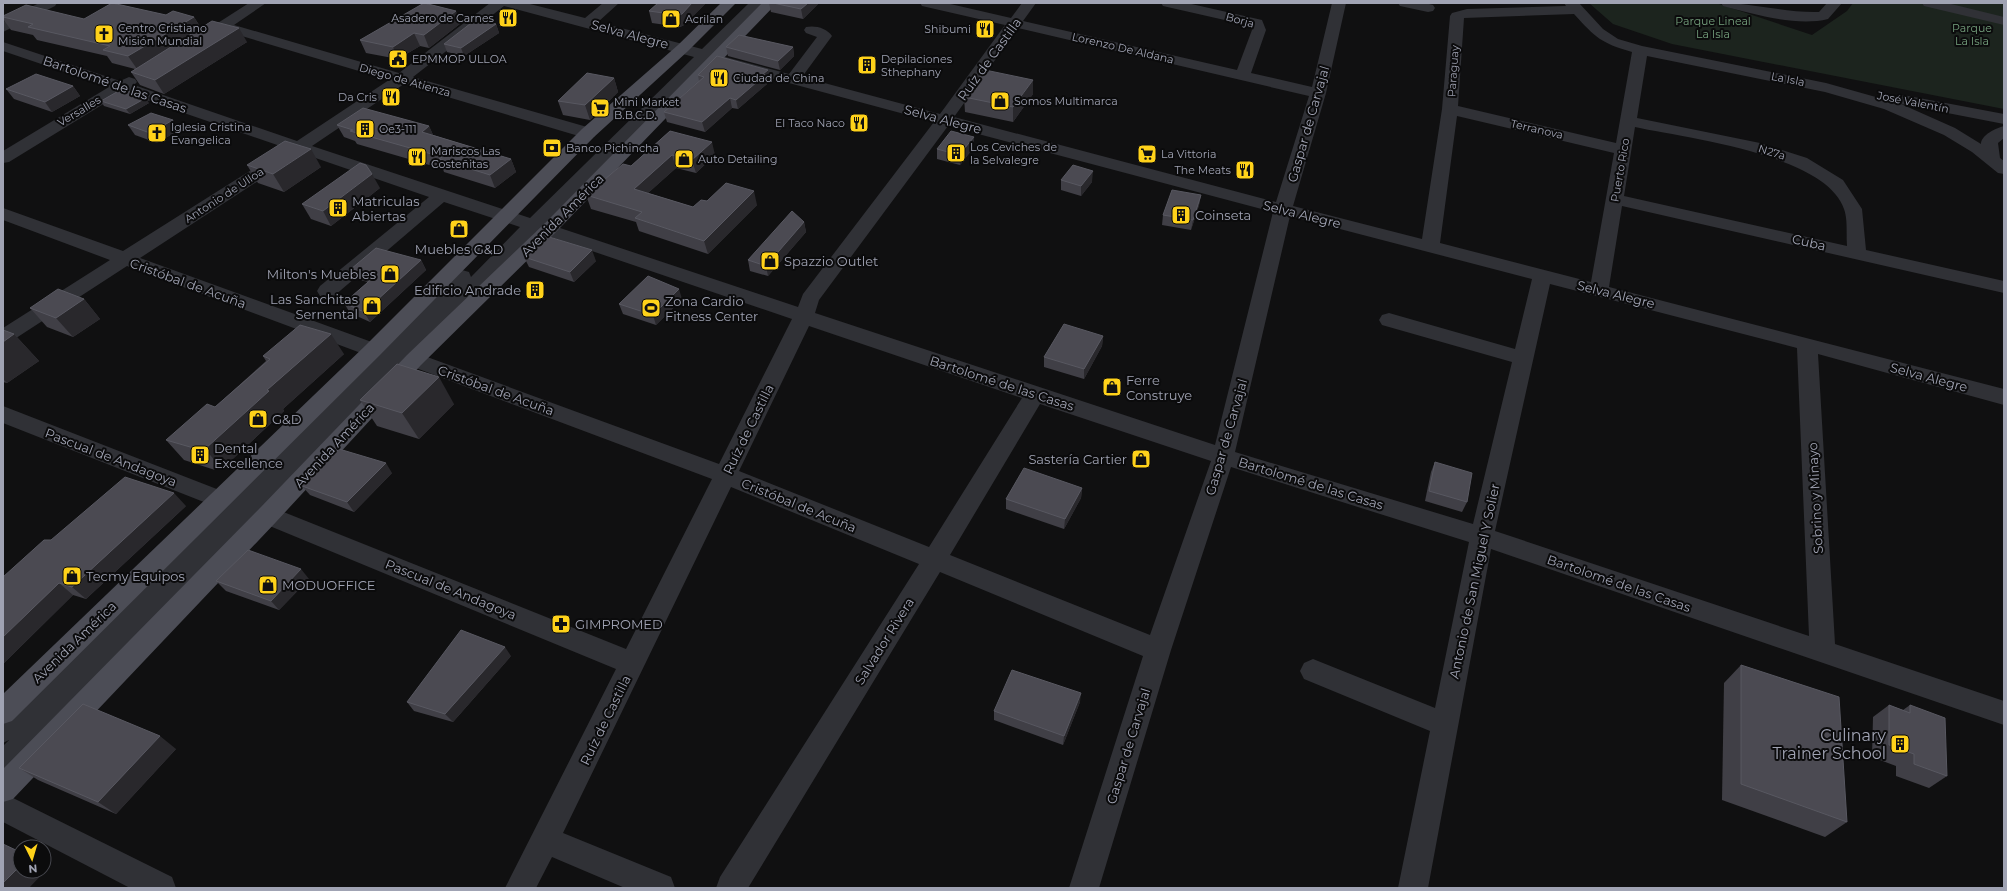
<svg xmlns="http://www.w3.org/2000/svg" width="2007" height="891" font-family="Montserrat,sans-serif">
<style>
.green{fill:#1c241e}
.lines{fill:none;stroke-linecap:round;stroke-linejoin:round}
.minor{fill:#303136;fill-rule:evenodd}
.major{fill:#4c4d56;fill-rule:evenodd}
.wall{fill:#403f46}
.shaded-wall{fill:#29282c}
.building{fill:#4b4a52;stroke:#585861}
.labels{text-anchor:middle;dominant-baseline:central;stroke-width:4;stroke-linejoin:round;paint-order:stroke}
.far-poi-label{font-size:11px;fill:#a0a3b3;stroke:#0b0b0c;text-anchor:start}
.far-street-label{font-size:11px;fill:#a0a3b3;stroke:#0b0b0c}
.far-park-label{font-size:11px;fill:#75a07d;stroke:#0b0b0c}
.street-label{font-size:13px;fill:#a0a3b3;stroke:#0b0b0c}
.poi-label{font-size:13px;fill:#a0a3b3;stroke:#0b0b0c;text-anchor:start}
.near-poi-label{font-size:16px;fill:#a0a3b3;stroke:#0b0b0c;text-anchor:end}
</style>
<rect width="100%" height="100%" fill="#101011"/>
<polygon class="green" points="1589,3 1716,3 1812,35 1847,11 1853,3 2004,3 2004,109 1672,44 1613,24"/>
<g class="lines">
<g class="minor">
<polygon points="39,3 57,3 55,6 3,32 3,22"/>
<path d="M249 3H266L234 25 399 73 490 3H526L585 18 603 3H619L598 22 702 49 749 3H764L714 54 789 74 817 37 806 33 804 30 806 27C815 25 827 28 832 36L802 77 940 114 1005 25 922 6 920 3H946L1011 18 1022 3H1036L1023 21 1237 70 1252 30 1251 26 1163 6 1161 3H1187L1262 20 1266 30 1251 73 1312 87 1332 3H1346L1326 93 1293 206 1422 239 1442 109 1450 16 1452 13 1467 9 1566 6 1564 3H1579L1603 29 1618 39 1642 46 1826 83 1897 103 1895 100 1897 97 1903 95 2004 114V124L1901 104 1955 128 1981 144C1981 135 1996 128 2004 126V138L1998 143 2000 158 2004 161V174L1998 173 1972 152 1944 135 1884 109 1825 92 1647 56 1637 118 1760 143 1807 158 1843 180 1862 209 1866 250 2004 281V293L1622 206 1609 287 2004 389V405L1818 354 1835 644 2004 701V725L1491 549 1428 888H1398L1430 731 1304 679 1300 671 1304 663 1313 659 1435 708 1469 542 1231 467 1171 650 1099 888H1069L1143 656 940 572 748 888H716L720 877 919 564 731 487 563 833 671 877 675 888H625L552 857 536 888H505L616 669 260 522 259 520 13 774 3 778V746L9 740 3 743V712L214 506 3 423V406L227 493 369 356 127 266 10 342 3 344V328L110 260 3 220V208L123 251 286 148 123 92 9 162 3 163V151L109 87 3 51V42L120 81 129 77 135 79 137 82 134 85 297 141 389 80 225 31 215 35 210 34 208 31 210 28ZM504 6 694 57 530 218 312 146 404 84 582 137 588 138 594 137 596 133 594 129 413 77ZM1574 14C1596 38 1601 43 1632 52L1616 143 1458 106 1464 18ZM1018 28 1309 96 1276 202 954 117ZM707 61 934 122 803 294 798 307 545 223ZM1457 116 1614 153 1591 282 1440 243ZM948 126 1273 212 1215 445 815 313 819 300ZM1635 127C1685 138 1826 154 1844 209 1848 220 1846 234 1847 246L1624 196ZM301 153 429 197 320 286 317 291 320 296 327 297 334 296 444 202 520 227 471 277 469 272 462 270 455 272 380 345 140 258ZM1290 216 1532 279 1515 349 1389 313 1382 315 1379 320 1382 325 1512 362 1473 524 1235 452ZM536 232 792 319 719 464 419 354ZM1550 284 1797 348 1809 636 1495 531ZM809 326 1022 398 929 547 739 471ZM408 365 712 479 626 649 271 507ZM1040 404 1211 461 1150 635 950 555Z"/>
<polygon points="1398,3 1425,3 1433,5 1435,8 1433,11 1428,12 1400,6"/>
<path d="M1721 3C1754 3 1786 13 1819 12L1827 3H1842L1828 19C1797 27 1753 14 1723 6Z"/>
<polygon points="1922,3 1947,3 2004,17 2004,25 1924,6"/>
<polygon points="3,793 172,877 176,888 130,888 3,822"/>
</g>
<g class="major">
<polygon points="721,3 736,3 688,51 594,137 380,355 12,721 3,724 3,694 366,345 582,129 678,45"/>
<polygon points="762,3 777,3 555,233 421,365 276,522 13,799 3,802 3,769 260,508 407,355 543,225"/>
</g>
</g>
<g class="wall">
<polygon points="658,3 706,3 684,25 680,27 652,23 649,11"/>
<polygon points="769,3 819,3 803,19 771,12"/>
<polygon points="166,15 194,17 201,28 247,42 164,94 140,85 131,72 135,69 112,63 107,56 37,40 33,35 11,30 3,19 3,16 84,19"/>
<polygon points="461,23 429,48 420,46 398,59 366,53 360,40"/>
<polygon points="496,24 499,33 464,56 447,52 444,44"/>
<polygon points="726,47 793,47 794,56 780,70 728,56"/>
<polygon points="698,75 770,79 767,82 767,84 738,109 732,108 705,132 667,122 664,112 699,81"/>
<polygon points="614,78 618,92 590,120 563,115 558,101"/>
<polygon points="73,86 80,96 52,112 14,99 6,89"/>
<polygon points="1033,94 1013,122 965,112 964,97"/>
<polygon points="101,101 149,103 130,114 104,106"/>
<polygon points="173,120 179,130 157,143 135,135 128,125"/>
<polygon points="337,125 429,126 433,135 511,159 516,172 495,188 444,172 443,169 357,144 355,141 344,137"/>
<polygon points="670,131 715,155 696,173 676,168 648,193 693,207 707,201 757,205 708,254 639,231 636,222 591,209 586,195 631,166"/>
<polygon points="974,137 974,147 960,165 937,159 937,149"/>
<polygon points="247,165 321,167 284,192 258,183"/>
<polygon points="1061,180 1092,182 1081,196 1061,190"/>
<polygon points="380,188 331,226 311,219 302,204"/>
<polygon points="1201,195 1199,205 1191,230 1162,225 1163,215"/>
<polygon points="804,222 806,232 768,276 750,271 748,260"/>
<polygon points="524,257 596,261 574,282 529,267"/>
<polygon points="421,260 426,270 370,322 350,313 344,303 368,282 356,279 351,269"/>
<polygon points="84,299 100,319 73,337 47,327 30,308"/>
<polygon points="682,299 656,325 623,314 619,304"/>
<polygon points="3,330 14,334 39,361 7,383 3,382"/>
<polygon points="1103,336 1102,346 1084,379 1044,367 1044,357"/>
<polygon points="344,354 283,409 284,411 222,469 215,470 184,460 166,440 215,407 266,361 263,356"/>
<polygon points="360,400 454,404 419,439 377,426"/>
<polygon points="1435,462 1467,502 1462,512 1425,501 1431,472"/>
<polygon points="392,473 354,512 310,495 302,486"/>
<polygon points="1082,488 1081,498 1064,529 1006,509 1006,499"/>
<polygon points="186,506 86,599 73,595 3,664 51,540"/>
<polygon points="309,579 279,610 226,591 216,581"/>
<polygon points="511,656 453,722 414,711 407,702"/>
<polygon points="1741,665 1847,822 1825,837 1722,800 1724,683"/>
<polygon points="1080,702 1063,745 994,720 994,711"/>
<polygon points="1889,705 1903,710 1910,705 1947,776 1929,788 1896,776 1896,766 1872,757 1873,717"/>
<polygon points="176,749 116,814 38,780 19,768"/>
</g>
<g class="shaded-wall">
<polygon points="692,3 706,3 684,25 680,27 678,15"/>
<polygon points="808,3 819,3 803,19 801,9"/>
<polygon points="456,11 461,23 429,48 424,35"/>
<polygon points="194,17 202,30 137,69 128,56"/>
<polygon points="496,24 499,33 464,56 461,48"/>
<polygon points="239,28 247,42 164,94 155,80"/>
<polygon points="414,33 420,46 398,59 393,47"/>
<polygon points="793,47 794,56 780,70 778,61"/>
<polygon points="768,70 770,79 767,82 767,84 738,109 736,100"/>
<polygon points="614,78 618,92 590,120 585,105"/>
<polygon points="1033,80 1033,94 1013,122 1013,107"/>
<polygon points="73,86 80,96 52,112 45,102"/>
<polygon points="146,98 149,103 130,114 126,109"/>
<polygon points="730,98 732,108 705,132 702,122"/>
<polygon points="173,120 179,130 157,143 150,133"/>
<polygon points="429,126 435,139 422,132"/>
<polygon points="974,137 974,147 960,165 959,155"/>
<polygon points="712,142 715,155 696,173 692,160"/>
<polygon points="311,149 321,167 284,192 273,174"/>
<polygon points="672,155 676,168 638,202 634,189"/>
<polygon points="511,159 516,172 495,188 490,175"/>
<polygon points="1093,171 1092,182 1081,196 1081,186"/>
<polygon points="372,174 380,188 331,226 323,211"/>
<polygon points="754,191 757,205 708,254 704,241"/>
<polygon points="1201,195 1199,205 1191,230 1193,220"/>
<polygon points="804,222 806,232 768,276 766,266"/>
<polygon points="592,250 596,261 574,282 570,272"/>
<polygon points="421,260 426,270 370,322 364,312"/>
<polygon points="679,289 682,299 656,325 653,315"/>
<polygon points="84,299 100,319 73,337 56,318"/>
<polygon points="14,334 39,361 7,383 3,379 3,342"/>
<polygon points="331,334 344,354 283,409 284,411 222,469 205,449 267,390"/>
<polygon points="1103,336 1102,346 1084,379 1084,369"/>
<polygon points="439,377 454,404 419,439 402,413"/>
<polygon points="386,463 392,473 354,512 347,502"/>
<polygon points="1082,488 1081,498 1064,529 1065,519"/>
<polygon points="174,493 186,506 86,599 72,587"/>
<polygon points="301,569 309,579 279,610 271,601"/>
<polygon points="59,583 73,595 3,664 3,637"/>
<polygon points="505,647 511,656 453,722 445,714"/>
<polygon points="1081,693 1080,702 1063,745 1064,736"/>
<polygon points="160,736 176,749 116,814 98,802"/>
<polygon points="44,865 49,867 29,888 3,888 3,883 20,866 20,871 44,871"/>
</g>
<g class="building">
<polygon points="112,3 166,15 173,11 194,17 128,56 103,50 110,46 28,27 33,24 3,17 3,16 26,5 84,19"/>
<polygon points="424,3 456,11 424,35 414,33 393,47 360,40"/>
<polygon points="658,3 692,3 682,14 678,15 649,11"/>
<polygon points="773,3 808,3 801,9"/>
<polygon points="475,20 496,24 461,48 444,44"/>
<polygon points="212,21 239,28 155,80 131,72"/>
<polygon points="739,35 793,47 778,61 726,47"/>
<polygon points="717,56 768,70 763,74 765,75 736,100 730,98 702,122 664,112 704,77 698,75"/>
<polygon points="985,70 1033,80 1013,107 964,97"/>
<polygon points="587,73 614,78 585,105 558,101"/>
<polygon points="36,74 73,86 45,102 6,89"/>
<polygon points="122,89 146,98 126,109 101,101"/>
<polygon points="363,108 429,126 422,132 511,159 490,175 439,159 442,157 350,131 353,130 337,125"/>
<polygon points="151,113 173,120 150,133 128,125"/>
<polygon points="670,131 712,142 692,160 672,155 634,189 693,207 701,200 707,201 726,183 754,191 704,241 635,218 642,212 586,195 623,164 631,166"/>
<polygon points="951,131 974,137 959,155 937,149"/>
<polygon points="285,141 311,149 273,174 247,165"/>
<polygon points="360,163 366,165 372,174 323,211 302,204"/>
<polygon points="1073,165 1093,171 1081,186 1061,180"/>
<polygon points="1172,190 1201,195 1193,220 1163,215"/>
<polygon points="792,211 804,222 766,266 748,260"/>
<polygon points="546,236 592,250 570,272 524,257"/>
<polygon points="376,248 421,260 364,312 344,303 375,276 351,269"/>
<polygon points="648,276 679,289 653,315 619,304"/>
<polygon points="58,289 84,299 56,318 30,308"/>
<polygon points="1064,324 1103,336 1084,369 1044,357"/>
<polygon points="300,325 331,334 267,390 269,391 205,449 197,449 166,440 207,404 215,407 270,359 263,356"/>
<polygon points="3,330 14,334 3,342"/>
<polygon points="397,364 439,377 402,413 360,400"/>
<polygon points="339,449 386,463 347,502 302,486"/>
<polygon points="1435,462 1472,473 1467,502 1429,491"/>
<polygon points="1024,468 1082,488 1065,519 1006,499"/>
<polygon points="125,477 174,493 72,587 59,583 3,637 3,577 44,540 51,540"/>
<polygon points="248,550 301,569 271,601 216,581"/>
<polygon points="461,630 505,647 445,714 407,702"/>
<polygon points="1741,665 1839,697 1847,822 1741,784"/>
<polygon points="1012,670 1081,693 1064,736 994,711"/>
<polygon points="83,704 160,736 98,802 19,768"/>
<polygon points="1889,705 1910,713 1910,705 1945,718 1947,776 1914,764 1914,754 1889,745"/>
<polygon points="3,844 20,852 20,866 3,883"/>
</g>
<defs>
<g id="restaurant-square" transform="scale(1)"><rect x="-9" y="-9" width="18" height="18" rx="4" fill="#ffd21a" stroke="#0b0b0c"/><path d="M-5-6h1v4h1v-4h1v4h1v-4h1v5L-1.5 .5V6h-2V.5L-5-1ZM5-6V6H3V1.5H1.5Q1.5-4 5-6Z" fill="#111"/></g>
<g id="shop-square" transform="scale(1)"><rect x="-9" y="-9" width="18" height="18" rx="4" fill="#ffd21a" stroke="#0b0b0c"/><path d="M-5-2.5h2.3a2.7 3.5 0 0 1 5.4 0H5L5.5 6h-11ZM-1.5-2.5h3a1.5 2.3 0 0 0-3 0Z" fill="#111"/></g>
<g id="church-square" transform="scale(1)"><rect x="-9" y="-9" width="18" height="18" rx="4" fill="#ffd21a" stroke="#0b0b0c"/><path d="M-1.2-6h2.4v3.5h3.3v2.4h-3.3V6h-2.4V-.1h-3.3v-2.4h3.3Z" fill="#111"/></g>
<g id="civic-square" transform="scale(1)"><rect x="-9" y="-9" width="18" height="18" rx="4" fill="#ffd21a" stroke="#0b0b0c"/><path d="M-.6-6.5H3V-4.5H.6V-3L4-1V1h2V6H-6V1h2V-1L-.6-3ZM-1.2 2.5V6h2.4V2.5Z" fill="#111"/></g>
<g id="building-square" transform="scale(1)"><rect x="-9" y="-9" width="18" height="18" rx="4" fill="#ffd21a" stroke="#0b0b0c"/><path d="M-4-6H4V6H1V3H-1V6H-4ZM-2.5-4.3h1.7v1.8h-1.7ZM.8-4.3h1.7v1.8H.8ZM-2.5-1h1.7V.8h-1.7ZM.8-1h1.7V.8H.8Z" fill="#111"/></g>
<g id="supermarket-square" transform="scale(1)"><rect x="-9" y="-9" width="18" height="18" rx="4" fill="#ffd21a" stroke="#0b0b0c"/><path d="M-6-5.5h2.5l.6 2H6L4.5 2H-2.5L-4.4-4H-6ZM-1.5 3.2a1.3 1.3 0 1 0 .1 0ZM3 3.2a1.3 1.3 0 1 0 .1 0Z" fill="#111"/></g>
<g id="bank-square" transform="scale(1)"><rect x="-9" y="-9" width="18" height="18" rx="4" fill="#ffd21a" stroke="#0b0b0c"/><path d="M-6-4H6V4H-6ZM0-2.3a2.3 2.3 0 1 0 0 4.6a2.3 2.3 0 1 0 0-4.6Z" fill="#111"/></g>
<g id="stadium-square" transform="scale(1)"><rect x="-9" y="-9" width="18" height="18" rx="4" fill="#ffd21a" stroke="#0b0b0c"/><path d="M0-5a6.5 5 0 1 0 0 10a6.5 5 0 1 0 0-10ZM-3.5-1.8h7v3.6h-7Z" fill="#111"/></g>
<g id="pharmacy-square" transform="scale(1)"><rect x="-9" y="-9" width="18" height="18" rx="4" fill="#ffd21a" stroke="#0b0b0c"/><path d="M-2-6h4v4h4v4h-4v4h-4v-4h-4v-4h4Z" fill="#111"/></g>
</defs>
<g fill-rule="evenodd">
<use href="#restaurant-square" x="508" y="18"/>
<use href="#shop-square" x="671" y="19"/>
<use href="#restaurant-square" x="985" y="29"/>
<use href="#church-square" x="104" y="34"/>
<use href="#civic-square" x="398" y="59"/>
<use href="#building-square" x="867" y="65"/>
<use href="#restaurant-square" x="719" y="78"/>
<use href="#restaurant-square" x="391" y="97"/>
<use href="#shop-square" x="1000" y="101"/>
<use href="#supermarket-square" x="600" y="108"/>
<use href="#restaurant-square" x="859" y="123"/>
<use href="#building-square" x="365" y="129"/>
<use href="#church-square" x="157" y="133"/>
<use href="#bank-square" x="552" y="148"/>
<use href="#building-square" x="956" y="153"/>
<use href="#supermarket-square" x="1147" y="154"/>
<use href="#restaurant-square" x="417" y="157"/>
<use href="#shop-square" x="684" y="159"/>
<use href="#restaurant-square" x="1245" y="170"/>
<use href="#building-square" x="338" y="208"/>
<use href="#building-square" x="1181" y="215"/>
<use href="#shop-square" x="459" y="229"/>
<use href="#shop-square" x="770" y="261"/>
<use href="#shop-square" x="390" y="274"/>
<use href="#building-square" x="535" y="290"/>
<use href="#shop-square" x="372" y="306"/>
<use href="#stadium-square" x="651" y="308"/>
<use href="#shop-square" x="1112" y="387"/>
<use href="#shop-square" x="258" y="419"/>
<use href="#building-square" x="200" y="455"/>
<use href="#shop-square" x="1141" y="459"/>
<use href="#shop-square" x="72" y="576"/>
<use href="#shop-square" x="268" y="585"/>
<use href="#pharmacy-square" x="561" y="624"/>
<use href="#building-square" x="1900" y="744"/>
</g>
<g class="labels">
<g class="far-poi-label">
<text x="494" y="18" text-anchor="end">Asadero de Carnes</text>
<text x="685" y="19">Acrilan</text>
<text x="118" y="28">Centro Cristiano<tspan x="118" dy="13">Misión Mundial</tspan></text>
<text x="971" y="29" text-anchor="end">Shibumi</text>
<text x="412" y="59">EPMMOP ULLOA</text>
<text x="881" y="59">Depilaciones<tspan x="881" dy="13">Sthephany</tspan></text>
<text x="733" y="78">Ciudad de China</text>
<text x="377" y="97" text-anchor="end">Da Cris</text>
<text x="1014" y="101">Somos Multimarca</text>
<text x="614" y="102">Mini Market<tspan x="614" dy="13">B.B.C.D.</tspan></text>
<text x="845" y="123" text-anchor="end">El Taco Naco</text>
<text x="171" y="127">Iglesia Cristina<tspan x="171" dy="13">Evangelica</tspan></text>
<text x="379" y="129">Oe3-111</text>
<text x="970" y="147">Los Ceviches de<tspan x="970" dy="13">la Selvalegre</tspan></text>
<text x="566" y="148">Banco Pichincha</text>
<text x="431" y="151">Mariscos Las<tspan x="431" dy="13">Costeñitas</tspan></text>
<text x="1161" y="154">La Vittoria</text>
<text x="698" y="159">Auto Detailing</text>
<text x="1231" y="170" text-anchor="end">The Meats</text>
</g>
<g class="far-street-label">
<text transform="translate(1240 20) rotate(15)">Borja</text>
<text transform="translate(1123 48) rotate(13)">Lorenzo De Aldana</text>
<text transform="translate(1453 71) rotate(-86)">Paraguay</text>
<text transform="translate(1788 79) rotate(11)">La Isla</text>
<text transform="translate(405 80) rotate(16)">Diego de Atienza</text>
<text transform="translate(1913 102) rotate(11)">José Valentín</text>
<text transform="translate(79 111) rotate(-31)">Versalles</text>
<text transform="translate(1537 129) rotate(13)">Terranova</text>
<text transform="translate(1772 152) rotate(17)">N27a</text>
<text transform="translate(1620 170) rotate(-80)">Puerto Rico</text>
<text transform="translate(224 195) rotate(-33)">Antonio de Ulloa</text>
</g>
<g class="far-park-label">
<text x="1713" y="21">Parque Lineal<tspan x="1713" dy="13">La Isla</tspan></text>
<text x="1972" y="28">Parque<tspan x="1972" dy="13">La Isla</tspan></text>
</g>
<g class="street-label">
<text transform="translate(630 34) rotate(15)">Selva Alegre</text>
<text transform="translate(989 59) rotate(-54)">Ruíz de Castilla</text>
<text transform="translate(115 84) rotate(19)">Bartolomé de las Casas</text>
<text transform="translate(943 119) rotate(15)">Selva Alegre</text>
<text transform="translate(1308 124) rotate(-74)">Gaspar de Carvajal</text>
<text transform="translate(1302 214) rotate(14)">Selva Alegre</text>
<text transform="translate(562 215) rotate(-45)">Avenida América</text>
<text transform="translate(1809 242) rotate(13)">Cuba</text>
<text transform="translate(188 283) rotate(20)">Cristóbal de Acuña</text>
<text transform="translate(1616 294) rotate(14)">Selva Alegre</text>
<text transform="translate(1929 377) rotate(15)">Selva Alegre</text>
<text transform="translate(1002 383) rotate(18)">Bartolomé de las Casas</text>
<text transform="translate(496 390) rotate(20)">Cristóbal de Acuña</text>
<text transform="translate(748 429) rotate(-64)">Ruíz de Castilla</text>
<text transform="translate(1226 437) rotate(-74)">Gaspar de Carvajal</text>
<text transform="translate(334 445) rotate(-47)">Avenida América</text>
<text transform="translate(111 457) rotate(21)">Pascual de Andagoya</text>
<text transform="translate(1311 483) rotate(17)">Bartolomé de las Casas</text>
<text transform="translate(1815 498) rotate(-93)">Sobrino y Minayo</text>
<text transform="translate(799 505) rotate(22)">Cristóbal de Acuña</text>
<text transform="translate(1474 581) rotate(-78)">Antonio de San Miguel Y Solier</text>
<text transform="translate(1619 583) rotate(19)">Bartolomé de las Casas</text>
<text transform="translate(451 589) rotate(22)">Pascual de Andagoya</text>
<text transform="translate(884 641) rotate(-58)">Salvador Rivera</text>
<text transform="translate(74 642) rotate(-44)">Avenida América</text>
<text transform="translate(605 720) rotate(-64)">Ruíz de Castilla</text>
<text transform="translate(1128 746) rotate(-73)">Gaspar de Carvajal</text>
</g>
<g class="poi-label">
<text x="352" y="201">Matriculas<tspan x="352" dy="15">Abiertas</tspan></text>
<text x="1195" y="215">Coinseta</text>
<text x="459" y="249" text-anchor="middle">Muebles G&amp;D</text>
<text x="784" y="261">Spazzio Outlet</text>
<text x="376" y="274" text-anchor="end">Milton's Muebles</text>
<text x="521" y="290" text-anchor="end">Edificio Andrade</text>
<text x="358" y="299" text-anchor="end">Las Sanchitas<tspan x="358" dy="15">Sernental</tspan></text>
<text x="665" y="301">Zona Cardio<tspan x="665" dy="15">Fitness Center</tspan></text>
<text x="1126" y="380">Ferre<tspan x="1126" dy="15">Construye</tspan></text>
<text x="272" y="419">G&amp;D</text>
<text x="214" y="448">Dental<tspan x="214" dy="15">Excellence</tspan></text>
<text x="1127" y="459" text-anchor="end">Sastería Cartier</text>
<text x="86" y="576">Tecmy Equipos</text>
<text x="282" y="585">MODUOFFICE</text>
<text x="575" y="624">GIMPROMED</text>
</g>
<g class="near-poi-label">
<text x="1886" y="735">Culinary<tspan x="1886" dy="18">Trainer School</tspan></text>
</g>
</g>
<rect width="2007" height="891" fill="none" stroke="#a0a3b3" stroke-width="8"/>
<g transform="translate(32 859) rotate(175)"><circle r="19" fill="#0b0b0c" stroke="#47484f"/>
<path d="M0-3L7 15L0 10L-7 15Z" fill="#ffd21a"/>
<text y="-6" font-size="11" font-weight="bold" text-anchor="middle" fill="#a0a3b3">N</text>
</g>
</svg>
